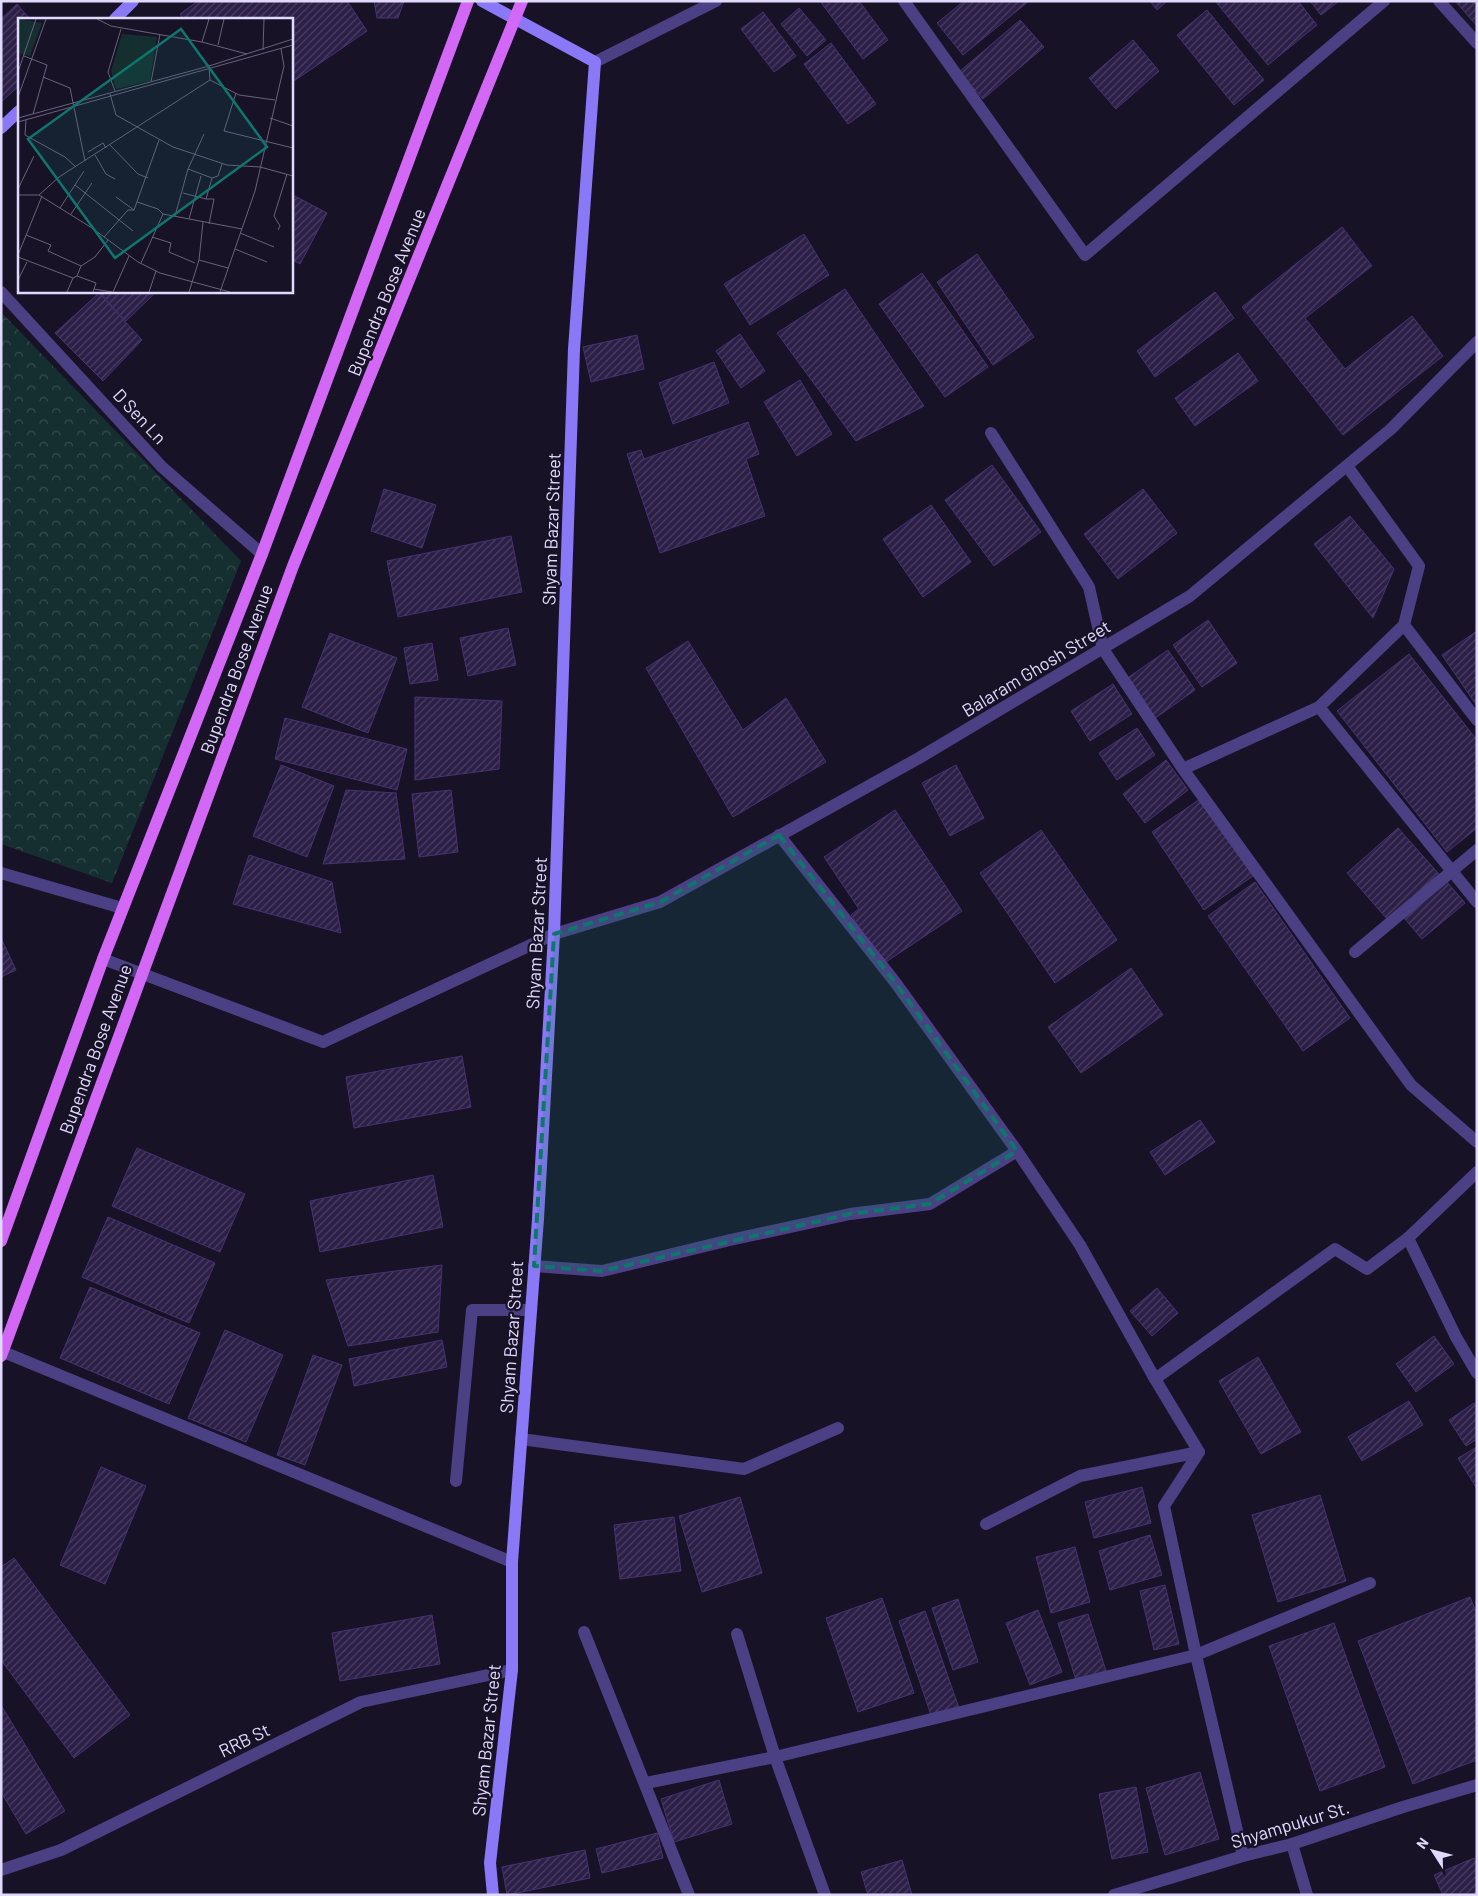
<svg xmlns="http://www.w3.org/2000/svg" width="1478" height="1896" font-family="Barlow,sans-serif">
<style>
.park{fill:url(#park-crowns)}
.building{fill:url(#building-hatch);stroke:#463272}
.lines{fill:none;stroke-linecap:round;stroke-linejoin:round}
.street{stroke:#4a4083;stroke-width:12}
.secondary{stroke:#8a78f6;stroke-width:12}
.primary{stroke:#d268f5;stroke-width:12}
.marked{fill:#0f766e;fill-opacity:0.2;stroke:#0f766e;stroke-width:4;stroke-dasharray:10 6;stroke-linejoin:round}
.labels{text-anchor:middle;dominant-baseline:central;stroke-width:4.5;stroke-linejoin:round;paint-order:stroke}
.street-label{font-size:18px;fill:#e2dafd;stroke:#181227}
.inset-road{fill:none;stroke:#69627d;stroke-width:1}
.view{fill:#0f766e;fill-opacity:0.15;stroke:#0f766e;stroke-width:2.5}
.inset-edge{fill:none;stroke:#e2dafd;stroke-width:2.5}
</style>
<defs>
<pattern id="park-crowns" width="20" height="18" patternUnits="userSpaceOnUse" patternTransform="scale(1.25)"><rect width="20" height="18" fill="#152f31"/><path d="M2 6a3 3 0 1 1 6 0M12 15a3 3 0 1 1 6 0" fill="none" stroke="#374d50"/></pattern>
<pattern id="building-hatch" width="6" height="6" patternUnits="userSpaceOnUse" patternTransform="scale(1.25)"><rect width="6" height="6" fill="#2c1f47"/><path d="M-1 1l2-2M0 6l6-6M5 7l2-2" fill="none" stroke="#4a3f62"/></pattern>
</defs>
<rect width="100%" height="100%" fill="#181227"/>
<polygon class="park" points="1,312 241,561 112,883 1,844"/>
<g class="building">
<polygon points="198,1 347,1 367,31 291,83 291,19 183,19 180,14"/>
<polygon points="374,1 404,1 398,18 377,18"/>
<polygon points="820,1 859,1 888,40 863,59"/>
<polygon points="964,1 1029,1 963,55 937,23"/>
<polygon points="1150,1 1167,1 1157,10"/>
<polygon points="1215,1 1298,1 1317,25 1268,65"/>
<polygon points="1310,1 1339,1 1321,15"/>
<polygon points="1455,1 1477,1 1477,26"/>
<polygon points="17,4 30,19 19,19 19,86 1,102 1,19"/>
<polygon points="799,8 826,40 807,56 781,24"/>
<polygon points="1207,10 1264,80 1234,105 1177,35"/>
<polygon points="763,12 796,56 774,72 741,29"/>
<polygon points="1020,20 1044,47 983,99 959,72"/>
<polygon points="1133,40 1159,71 1116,109 1089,78"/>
<polygon points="831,43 876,104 848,124 804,64"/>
<polygon points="291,194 327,213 300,264 291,259"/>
<polygon points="1342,227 1372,266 1305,318 1345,369 1412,316 1443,356 1343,435 1242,307"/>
<polygon points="804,234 829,275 750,325 724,284"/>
<polygon points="977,254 1034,337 993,365 937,282"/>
<polygon points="922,273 988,367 945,397 879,304"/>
<polygon points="845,289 924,406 856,441 777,333"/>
<polygon points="98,291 157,291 126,321"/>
<polygon points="1215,292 1234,318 1155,377 1137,351"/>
<polygon points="99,293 142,340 103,381 55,333"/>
<polygon points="740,334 765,371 741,388 716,351"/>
<polygon points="637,335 644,369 591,382 583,347"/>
<polygon points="1238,353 1258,381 1195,426 1175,398"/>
<polygon points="714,362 729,403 673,424 659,383"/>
<polygon points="800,380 832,434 797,456 764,402"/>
<polygon points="748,422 759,454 746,459 765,516 660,553 627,454 641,450 644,459"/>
<polygon points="992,465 1041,532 994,566 945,500"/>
<polygon points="384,489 436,505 422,548 371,531"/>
<polygon points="1143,489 1177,533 1118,579 1084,534"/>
<polygon points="931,505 971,562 923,597 883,539"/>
<polygon points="1350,516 1394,569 1373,618 1314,544"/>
<polygon points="511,536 522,592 398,617 387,561"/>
<polygon points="1208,620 1237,663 1202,687 1173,645"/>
<polygon points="508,628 516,665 468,676 460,638"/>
<polygon points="1477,631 1477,706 1442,655"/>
<polygon points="330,633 397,658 368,733 302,707"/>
<polygon points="688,641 743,730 786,698 826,762 733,817 646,668"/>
<polygon points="432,643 438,680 410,684 404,648"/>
<polygon points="1168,650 1195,690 1154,719 1126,679"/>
<polygon points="1409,654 1477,740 1477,828 1447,852 1337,711"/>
<polygon points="1113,684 1132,714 1090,741 1071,711"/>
<polygon points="415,697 502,701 499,769 415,780"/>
<polygon points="285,718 407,749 397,790 275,759"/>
<polygon points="1137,728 1155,755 1117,780 1099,753"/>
<polygon points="1166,760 1188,790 1145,823 1123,794"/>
<polygon points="281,765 334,786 307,857 253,836"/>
<polygon points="956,765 984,818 950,836 922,783"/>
<polygon points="346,790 396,793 405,859 323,864"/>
<polygon points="451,790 458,852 419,857 412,794"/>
<polygon points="1200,799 1253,876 1204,910 1152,832"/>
<polygon points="895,810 962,911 883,964 851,915 859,909 824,857"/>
<polygon points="1398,828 1439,874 1387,919 1347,873"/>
<polygon points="1041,830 1117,940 1055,983 980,873"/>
<polygon points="249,855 332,882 341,933 233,904"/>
<polygon points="1255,882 1350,1018 1303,1051 1208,916"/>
<polygon points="1447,882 1465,903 1422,939 1404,918"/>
<polygon points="1,938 16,970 1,977"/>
<polygon points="1131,968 1163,1015 1081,1073 1048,1027"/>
<polygon points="462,1056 471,1107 354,1128 346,1077"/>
<polygon points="1200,1120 1215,1142 1165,1175 1150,1152"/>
<polygon points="137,1148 245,1194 220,1252 112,1206"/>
<polygon points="433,1175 443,1227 320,1252 310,1201"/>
<polygon points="108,1217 215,1263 189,1323 82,1277"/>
<polygon points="442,1265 438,1332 348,1346 326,1280"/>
<polygon points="90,1287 200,1333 169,1404 60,1358"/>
<polygon points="1157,1288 1178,1313 1152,1336 1130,1311"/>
<polygon points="225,1330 283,1355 246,1442 188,1418"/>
<polygon points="1434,1336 1454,1364 1416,1392 1396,1364"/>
<polygon points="442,1340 447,1367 354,1386 349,1359"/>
<polygon points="313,1355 342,1365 305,1465 277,1455"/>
<polygon points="1258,1357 1301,1432 1261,1454 1219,1381"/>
<polygon points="1409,1401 1423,1425 1362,1461 1348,1437"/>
<polygon points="1474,1403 1477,1407 1477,1439 1466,1446 1449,1420"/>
<polygon points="1477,1447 1477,1489 1458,1458"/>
<polygon points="101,1467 146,1486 105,1584 60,1565"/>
<polygon points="1142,1487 1151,1523 1094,1538 1085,1502"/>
<polygon points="1320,1495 1346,1581 1278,1602 1252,1515"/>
<polygon points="740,1497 762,1573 702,1592 679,1516"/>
<polygon points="674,1517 681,1571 620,1579 614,1525"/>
<polygon points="1150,1535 1162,1575 1110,1590 1099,1551"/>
<polygon points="1075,1547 1090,1602 1051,1613 1036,1557"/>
<polygon points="14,1558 130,1715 74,1758 1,1660 1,1567"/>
<polygon points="1165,1585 1179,1644 1154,1650 1140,1591"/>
<polygon points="1470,1597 1477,1614 1477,1760 1413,1784 1358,1641"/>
<polygon points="882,1598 914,1693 858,1712 826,1618"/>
<polygon points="958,1599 978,1662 953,1670 932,1608"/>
<polygon points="1038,1610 1062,1672 1030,1685 1006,1623"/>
<polygon points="925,1611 959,1708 932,1718 899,1621"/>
<polygon points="1088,1614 1107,1674 1077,1683 1058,1623"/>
<polygon points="432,1615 440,1664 340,1681 332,1633"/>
<polygon points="1334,1623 1385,1767 1320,1791 1269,1646"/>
<polygon points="1,1705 65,1811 26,1834 1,1792"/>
<polygon points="1200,1772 1219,1839 1165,1855 1146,1788"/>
<polygon points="719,1780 732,1824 674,1842 661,1799"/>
<polygon points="1136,1787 1148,1852 1112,1859 1099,1794"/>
<polygon points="657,1833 663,1858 602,1873 596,1849"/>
<polygon points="585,1850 590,1878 507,1895 502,1867"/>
<polygon points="1474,1858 1477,1865 1477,1895 1443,1895 1434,1875"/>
<polygon points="902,1860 912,1895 868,1895 861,1872"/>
</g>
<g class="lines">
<g class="street">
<polyline points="904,1 1085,255 1384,1"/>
<polyline points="1439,1 1477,43"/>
<polyline points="595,62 716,1"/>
<polyline points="1,292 162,467 262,554"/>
<polyline points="991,433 1089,587 1103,649 1183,769 1319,707 1404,625"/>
<polyline points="1347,466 1419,566 1404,625 1477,720"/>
<polyline points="1319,707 1477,902"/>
<polyline points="1183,769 1411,1085 1477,1142"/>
<polyline points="779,835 895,982 1017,1151 1080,1245 1155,1379 1199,1452 1164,1506 1196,1655 1243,1856"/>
<polyline points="1,873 122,908"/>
<polyline points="1355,952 1477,850"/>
<polyline points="103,959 323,1042 554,934 660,902 919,758 1190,596 1391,429 1477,342"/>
<polyline points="1408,1238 1456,1337 1477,1373"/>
<polyline points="534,1266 602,1271 730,1240 850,1214 930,1204 1017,1151"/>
<polyline points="1,1351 512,1562"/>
<polyline points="1155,1379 1335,1249 1367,1269 1408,1238 1477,1172"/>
<polyline points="521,1439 744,1469 838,1428"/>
<polyline points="456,1481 472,1310 531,1310"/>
<polyline points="986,1524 1080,1476 1199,1452"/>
<polyline points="584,1632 689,1895"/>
<polyline points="737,1634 775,1757 825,1895"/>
<polyline points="646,1783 775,1757 1196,1655 1370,1583"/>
<polyline points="1292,1844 1307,1895"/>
<polyline points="1,1870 61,1850 361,1702 512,1670"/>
<polyline points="1114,1895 1243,1856 1292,1844 1403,1807 1477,1785"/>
</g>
<g class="secondary">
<polyline points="482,1 595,62 574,349 554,934 538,1219 512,1562 512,1670 490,1863 493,1895"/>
<polyline points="115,19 133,1"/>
<polyline points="1,128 19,111"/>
</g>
<g class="primary">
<polyline points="1,1241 103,959 262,554 468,1"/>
<polyline points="1,1356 293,566 522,1"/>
</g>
</g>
<path class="marked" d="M779 835 895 982 1017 1151 930 1204 850 1214 602 1271 534 1266 554 934 660 902Z"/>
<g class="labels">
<g class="street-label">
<text transform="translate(386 292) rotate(-68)">Bupendra Bose Avenue</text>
<text transform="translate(140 416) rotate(47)">D Sen Ln</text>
<text transform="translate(551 529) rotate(-88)">Shyam Bazar Street</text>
<text transform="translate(1036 668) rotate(-31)">Balaram Ghosh Street</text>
<text transform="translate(236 669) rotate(-70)">Bupendra Bose Avenue</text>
<text transform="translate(536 933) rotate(-87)">Shyam Bazar Street</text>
<text transform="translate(95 1049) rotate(-70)">Bupendra Bose Avenue</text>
<text transform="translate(511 1337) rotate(-86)">Shyam Bazar Street</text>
<text transform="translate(244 1740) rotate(-26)">RRB St</text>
<text transform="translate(486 1740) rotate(-84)">Shyam Bazar Street</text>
<text transform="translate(1290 1824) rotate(-17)">Shyampukur St.</text>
</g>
</g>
<g transform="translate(18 18)">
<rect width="275" height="275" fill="#181227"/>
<path d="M0 1 24 5 12 38 0 35ZM104 16 139 19 132 63 98 71 93 53Z" fill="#152f31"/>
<path class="inset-road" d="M79 1 93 8 184 24 229 36M184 24 191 1M200 27 206 1M245 32 246 1M6 38 29 47 15 96M0 54 18 1M25 59 52 70 67 143M192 62 221 77 257 82M133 64 142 16M97 73 90 54 103 11M218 75 206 113 275 130M92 76 98 97 155 129 209 147 242 149 275 158M0 79 28 1M0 100 191 48 275 21M252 100 275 108M8 102 7 117 47 139 58 149M0 104 275 27M186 116 170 151 194 160M92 127 120 156 130 160M70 134 85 125 88 130M77 137 88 156 97 161M57 167 115 213M0 171 16 138M165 175 188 181M0 177H21L41 159 192 62 191 50M21 177 74 210 120 244 142 255 212 274M98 179 116 192M119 184 140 191 145 196 224 211M42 190 66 153M53 196 74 165M157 198 170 151M171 201 183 158M191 206 196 181H188L194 160 200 158 204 146M260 212 262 208 256 198 269 156M222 215 256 229M8 217 33 227 30 233 63 248M86 219 110 192H116L141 122M134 219 153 225 151 234 177 245M217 231 249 244M0 237 24 178M0 239 55 260 59 258 78 265 75 274M181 242 210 250M123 245 145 196M59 258 63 248 77 239 90 222M0 262 9 244M76 271 94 274M49 274 55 260M95 274 111 238M131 274 138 253M171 274 181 242 185 204M202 274 237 173 266 48 263 31"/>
<path class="view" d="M163 11 249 129 97 240 10 121Z"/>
<rect width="275" height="275" class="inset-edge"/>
</g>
<rect width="1478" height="1896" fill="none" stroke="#e2dafd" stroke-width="5"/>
<g transform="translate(1433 1851) rotate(306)" stroke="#181227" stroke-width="4" paint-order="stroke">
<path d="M0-4L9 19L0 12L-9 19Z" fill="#e2dafd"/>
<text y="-8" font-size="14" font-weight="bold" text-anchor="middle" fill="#e2dafd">N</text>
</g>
</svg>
